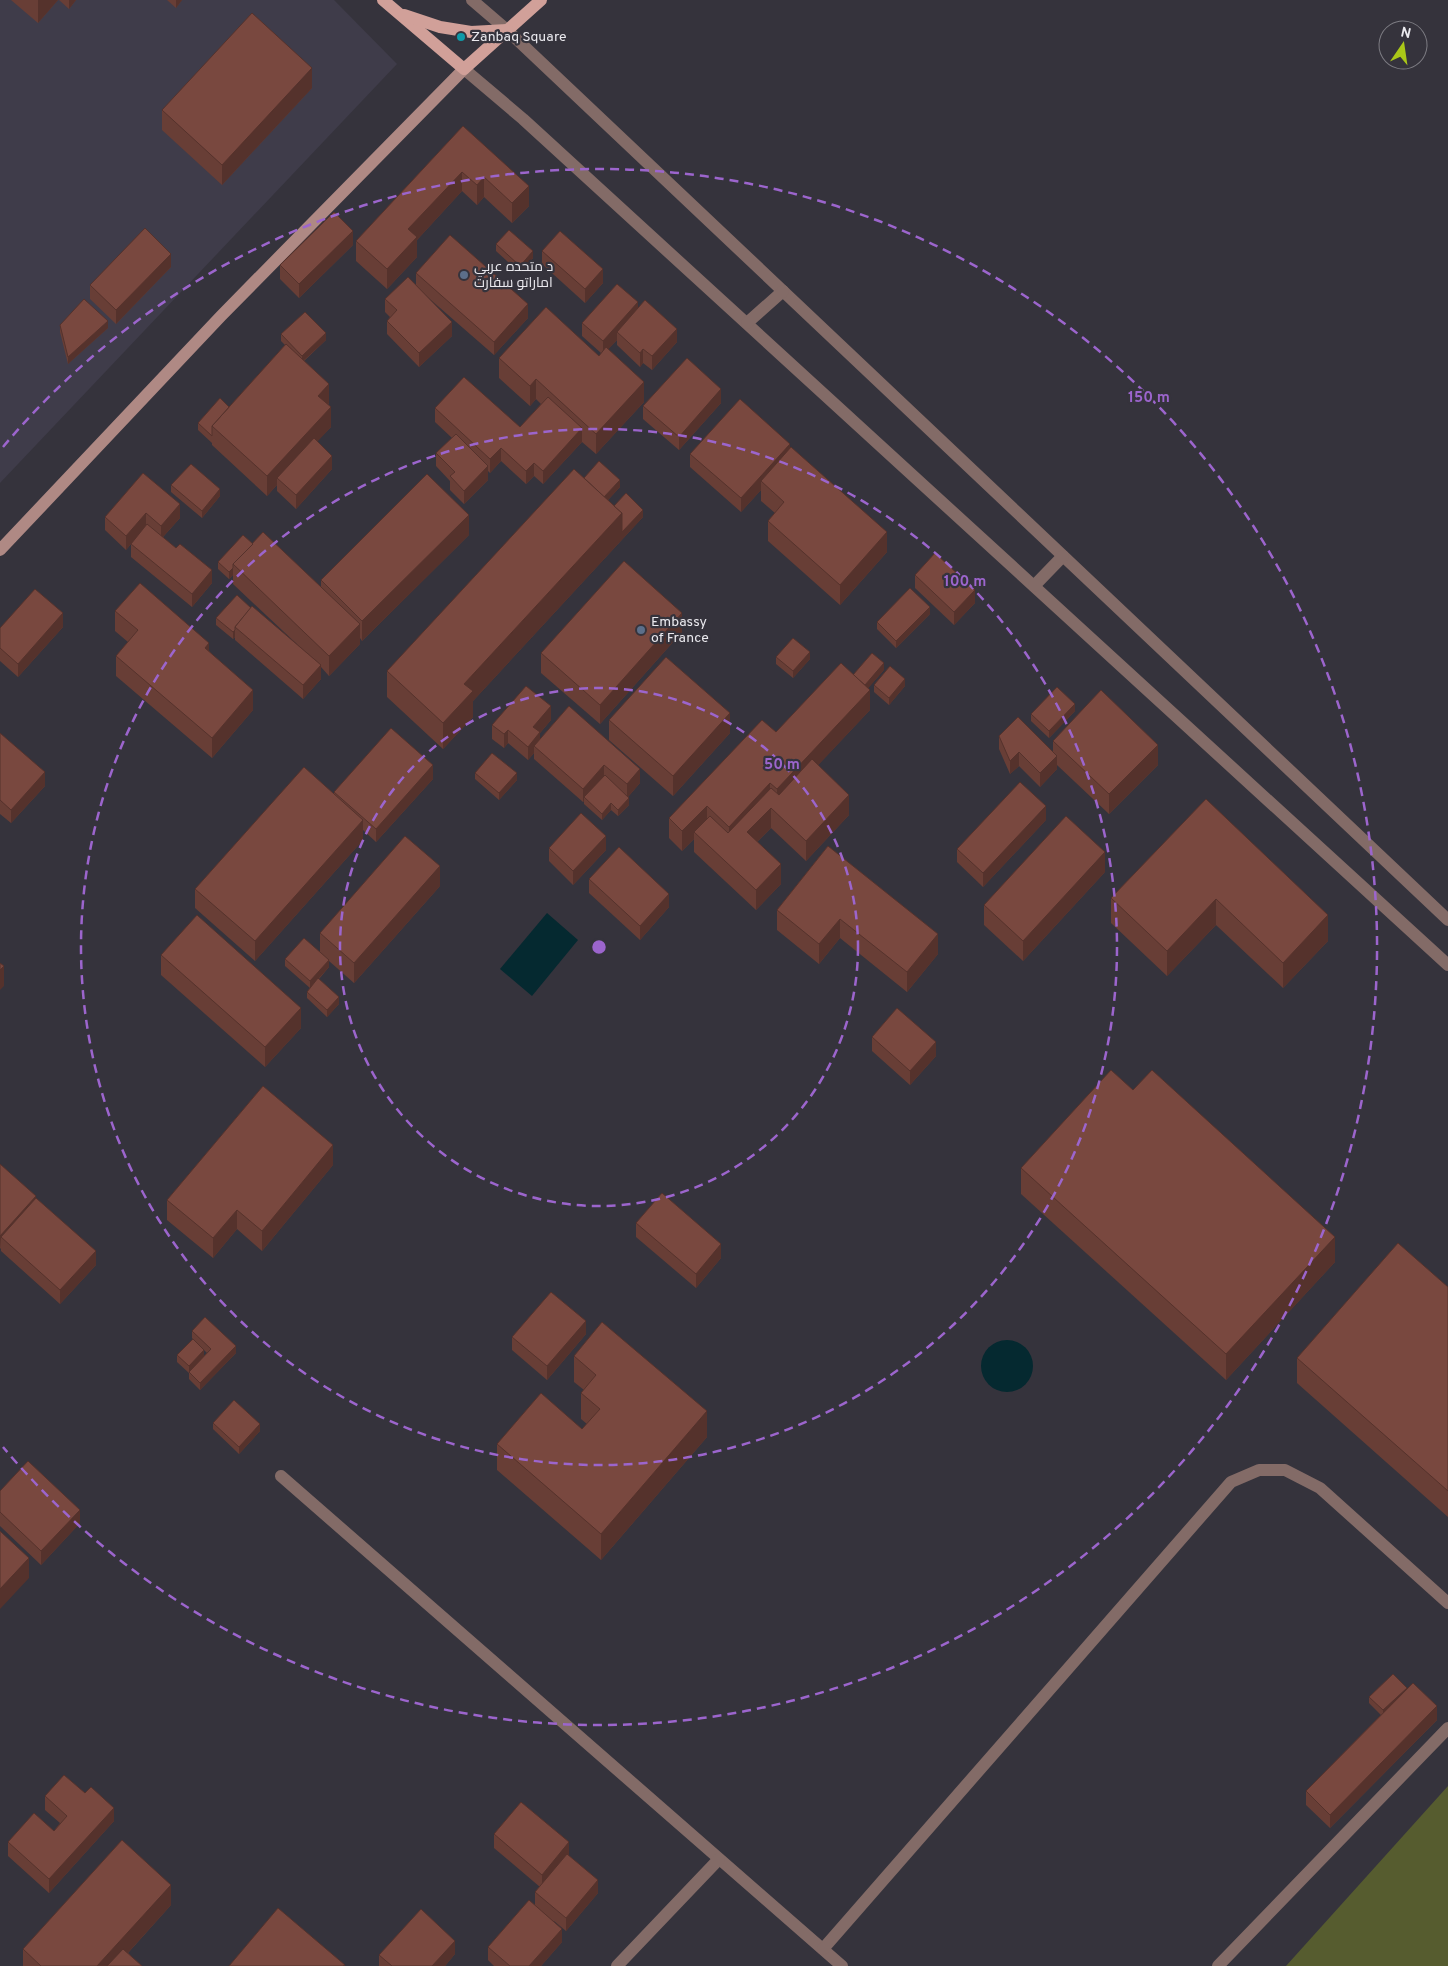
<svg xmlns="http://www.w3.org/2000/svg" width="1448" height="1966" font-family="Overpass,Cairo,sans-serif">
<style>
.built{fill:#3f3c4a}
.green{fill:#565c2f}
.water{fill:#052930}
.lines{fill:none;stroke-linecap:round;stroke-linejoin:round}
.lane{stroke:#836b67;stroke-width:12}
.street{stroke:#836b67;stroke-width:12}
.secondary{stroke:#af8984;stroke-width:12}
.primary{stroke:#d1a099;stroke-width:12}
.wall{fill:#683e36;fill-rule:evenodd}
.shaded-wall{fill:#55322c}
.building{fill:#79483f;stroke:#55322c}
.ring{fill:none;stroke:#9c65cd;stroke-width:2.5;stroke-dasharray:9 6}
.culture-dot{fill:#0f9aa8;stroke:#35333c;stroke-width:2}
.service-dot{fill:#5c6f8a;stroke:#35333c;stroke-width:2}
.labels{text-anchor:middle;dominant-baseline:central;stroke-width:4.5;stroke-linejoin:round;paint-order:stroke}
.poi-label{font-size:14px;fill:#eae9ee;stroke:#35333c;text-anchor:start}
.centre{fill:#9c65cd;stroke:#35333c;stroke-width:2.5}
.ring-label{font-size:15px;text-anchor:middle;font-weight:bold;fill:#9c65cd;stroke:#35333c;stroke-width:4.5;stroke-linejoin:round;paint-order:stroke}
</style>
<rect width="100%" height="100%" fill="#35333c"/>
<polygon class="built" points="0,0 334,0 397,64 0,483"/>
<polygon class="green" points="1448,1786 1448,1966 1286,1966"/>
<g class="water">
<polygon points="547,913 578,940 532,996 500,969"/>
<circle cx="1007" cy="1366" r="26"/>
</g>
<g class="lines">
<g class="lane">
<polyline points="281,1476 842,1966"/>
<polyline points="823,1949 1231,1482 1259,1470 1285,1470 1320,1488 1448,1603"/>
<polyline points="617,1966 719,1859"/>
<polyline points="1218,1966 1448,1728"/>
</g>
<g class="street">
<polyline points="472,0 507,30 1448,920"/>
<polyline points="464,69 523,119 1448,965"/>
<polyline points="747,323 783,291"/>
<polyline points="1034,586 1063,556"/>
</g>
<polyline class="secondary" points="0,550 221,316 464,69"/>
<g class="primary">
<polyline points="383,0 464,69 541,0"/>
<polyline points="404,15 440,27 471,32 507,30"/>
</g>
</g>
<g class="wall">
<polygon points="11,0 58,0 38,23"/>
<polygon points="59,0 76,0 69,9"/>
<polygon points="167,0 182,0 176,8"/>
<polygon points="312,88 222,185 162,130 162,110"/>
<polygon points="463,126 529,206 512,223 484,197 477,205 462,191 417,240 417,257 387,289 356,261 356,241"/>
<polygon points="496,244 533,258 520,273 496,251"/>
<polygon points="353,245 299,298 280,279 280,265"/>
<polygon points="542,251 603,283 585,303 542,264"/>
<polygon points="171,267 116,324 90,299 90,285"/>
<polygon points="416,273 528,318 494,355 424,294 452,336 419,367 387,334 387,321 390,317 385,312 385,299 416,286"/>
<polygon points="638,308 677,342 652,370 643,363 640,367 617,345 617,340 608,349 644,402 596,454 582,442 543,484 534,476 526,484 501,461 490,473 488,471 488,480 464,504 450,490 450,481 436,466 436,453 452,438 435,422 435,408 520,427 541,404 536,399 530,406 499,378 499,358 599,356 601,353 582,336 582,323"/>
<polygon points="60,325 108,328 68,364 60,332"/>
<polygon points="281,334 326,340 304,361 329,403 328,405 331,427 317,441 332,469 296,509 277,491 277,485 267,496 212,445 212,443 198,430 198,423 229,407 285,345 281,341"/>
<polygon points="721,403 679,450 643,419 643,406"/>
<polygon points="790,448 887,552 840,605 768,541 768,521 775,513 761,501 761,490 741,512 690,467 690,454"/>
<polygon points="584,478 620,487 608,500 614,506 643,517 473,701 473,717 443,749 387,697 387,671"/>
<polygon points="171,485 220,496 202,518 171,492"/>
<polygon points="180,504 180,518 163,537 212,583 192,607 131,557 131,544 126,550 105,530 105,517"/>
<polygon points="469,535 362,641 360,638 360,644 329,676 321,667 321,679 303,699 235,640 235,637 233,639 216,625 216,618 251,608 300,647 233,584 233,575 229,579 218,569 218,562 253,544 321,587 321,580"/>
<polygon points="915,575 975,603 954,625 915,588"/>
<polygon points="115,611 209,651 253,710 212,758 116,676 116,656 128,642 115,631"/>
<polygon points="930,614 896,648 877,629 877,622"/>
<polygon points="63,627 18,677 0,661 0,628"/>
<polygon points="682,632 600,724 541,673 541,653"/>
<polygon points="776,657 810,659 793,678 776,664"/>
<polygon points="884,670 868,688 870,710 818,765 849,815 806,861 771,828 757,842 781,884 756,910 694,852 694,839 682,851 669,838 669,818 776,732"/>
<polygon points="874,685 905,686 889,705 874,692"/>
<polygon points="569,706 640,783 628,797 629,805 618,816 611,810 602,820 584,804 584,801 583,802 534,759 534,753 528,760 508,743 504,748 492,739 492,725 551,720 540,733 540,739"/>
<polygon points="1075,711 1049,738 1031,721 1031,714"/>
<polygon points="609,720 730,733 673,796 609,740"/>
<polygon points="0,733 45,786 11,823 0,814"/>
<polygon points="999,736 1053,751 1053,741 1158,765 1109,814 1057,765 1057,769 1040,787 1019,766 1010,774 999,749"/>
<polygon points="475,773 517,780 499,800 475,779"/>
<polygon points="433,779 376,842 363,830 363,840 255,961 195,908 195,889 334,795 334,792"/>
<polygon points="1206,799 1328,941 1283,988 1216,925 1167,976 1111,923 1111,898"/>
<polygon points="1046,820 983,887 957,862 957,849"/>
<polygon points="828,846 938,954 907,992 840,938 819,964 777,930 777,910"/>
<polygon points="549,848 606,850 573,885 549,861"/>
<polygon points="1105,872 1023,961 984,925 984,905"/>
<polygon points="589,879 669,907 640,940 589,893"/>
<polygon points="440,886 354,983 329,961 329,967 319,979 339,1004 327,1017 307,998 307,992 310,988 285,966 285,959 320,952 320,933"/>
<polygon points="161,955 301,1028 265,1067 161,975"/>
<polygon points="872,1037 936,1056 910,1085 872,1051"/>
<polygon points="1133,1090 1335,1262 1226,1380 1021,1194 1021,1168"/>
<polygon points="0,1164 36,1199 96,1265 60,1304 1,1251 1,1248 0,1249"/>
<polygon points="333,1165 262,1251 237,1229 213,1258 167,1220 167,1200"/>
<polygon points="636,1223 721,1258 696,1288 636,1237"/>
<polygon points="1448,1287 1448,1517 1297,1383 1297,1358"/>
<path d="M192 1331 236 1353 200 1390 189 1379V1373L177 1362V1355L193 1339 192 1338ZM199 1345 207 1353 204 1356Z"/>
<polygon points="586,1334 547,1380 512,1350 512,1337"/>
<polygon points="574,1356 707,1437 601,1560 497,1470 497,1444 582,1429 587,1424 581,1419 581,1393 584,1390 574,1382"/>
<polygon points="213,1423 260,1431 239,1454 213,1429"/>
<polygon points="0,1491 80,1523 41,1565 0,1526"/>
<polygon points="1369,1697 1437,1720 1330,1828 1306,1805 1306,1791 1381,1715 1369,1703"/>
<polygon points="85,1793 114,1821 49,1893 8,1856 8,1842 54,1831 60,1823 45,1810 45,1796"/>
<polygon points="494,1834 569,1856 598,1893 566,1931 554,1921 562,1942 541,1966 494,1966 488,1960 488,1947 535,1905 535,1892 540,1887 494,1848"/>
<polygon points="171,1905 128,1953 142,1966 23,1966 23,1949"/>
<polygon points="455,1954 445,1966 379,1966 379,1955"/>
</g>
<g class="shaded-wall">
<polygon points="38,0 58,0 38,23"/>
<polygon points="69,0 76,0 69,9"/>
<polygon points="176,0 182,0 176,8"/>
<polygon points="312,68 312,88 222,185 222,165"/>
<polygon points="462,172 462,191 417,240 417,257 387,289 387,269 408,229"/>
<polygon points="484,177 484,197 477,205 477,185"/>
<polygon points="529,186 529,206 512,223 512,203"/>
<polygon points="353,231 353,245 299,298 299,284"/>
<polygon points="533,251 533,258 520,273 520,266"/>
<polygon points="171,254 171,267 116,324 116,310"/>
<polygon points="603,269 603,283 585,303 585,289"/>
<polygon points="638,302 638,316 617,332 617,340 603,355 603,341"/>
<polygon points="528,304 528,318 494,355 494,342"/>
<polygon points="108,321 108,328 68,364 68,357"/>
<polygon points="452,322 452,336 419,367 419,353"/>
<polygon points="677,329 677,342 652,370 652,356"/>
<polygon points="326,333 326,340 302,362 302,356"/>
<polygon points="643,349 643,363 640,367 640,353"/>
<polygon points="536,379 536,399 530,406 530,386"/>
<polygon points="644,382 644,402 596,454 596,434"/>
<polygon points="329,384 329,403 318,416 318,396"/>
<polygon points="721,389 721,403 679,450 679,437"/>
<polygon points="331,407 331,427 281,481 277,478 277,485 267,496 267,476"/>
<polygon points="582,428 582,442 543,484 543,471"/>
<polygon points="790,444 790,457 761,481 761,490 741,512 741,498"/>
<polygon points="501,448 501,461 490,473 490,459"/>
<polygon points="332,456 332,469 296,509 296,495"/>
<polygon points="534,463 534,476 526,484 526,471"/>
<polygon points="488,466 488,480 464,504 464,491"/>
<polygon points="620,480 620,487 595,514 595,507"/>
<polygon points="220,489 220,496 202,518 202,511"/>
<polygon points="180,504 180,518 161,539 161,526"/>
<polygon points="643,510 643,517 473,701 473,717 443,749 443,723 464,684 622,513"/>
<polygon points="146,513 146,526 126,550 126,536"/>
<polygon points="469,515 469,535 362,641 362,621"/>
<polygon points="887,532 887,552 840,605 840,585"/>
<polygon points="233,568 233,575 229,579 229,572"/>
<polygon points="212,570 212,583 192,607 192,594"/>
<polygon points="975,590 975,603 954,625 954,612"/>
<polygon points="930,607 930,614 896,648 896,641"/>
<polygon points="63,613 63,627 18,677 18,664"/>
<polygon points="682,613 682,632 600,724 600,705"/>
<polygon points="360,624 360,644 329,676 329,656"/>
<polygon points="235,630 235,637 233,639 233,632"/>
<polygon points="209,643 209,662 205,648"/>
<polygon points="810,652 810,659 793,678 793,671"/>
<polygon points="884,663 884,670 864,693 864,686"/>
<polygon points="321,665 321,679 303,699 303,685"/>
<polygon points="905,679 905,686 889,705 889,698"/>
<polygon points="253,690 253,710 212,758 212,738"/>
<polygon points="870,690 870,710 777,809 777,789"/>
<polygon points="1075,704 1075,711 1049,738 1049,731"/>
<polygon points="551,706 551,720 540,733 540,746 534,746 534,753 528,760 528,747 533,727"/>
<polygon points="730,713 730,733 673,796 673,776"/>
<polygon points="508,730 508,743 504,748 504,734"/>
<polygon points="1158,745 1158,765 1109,814 1109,794"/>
<polygon points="1019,752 1019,766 1010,774 1010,761"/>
<polygon points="1057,756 1057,769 1040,787 1040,773"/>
<polygon points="433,765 433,779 376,842 376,829"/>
<polygon points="604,765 604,779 584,797 584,801 583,802 583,789"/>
<polygon points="640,769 640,783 627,798 627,784"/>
<polygon points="45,772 45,786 11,823 11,810"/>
<polygon points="517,773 517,780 499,800 499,793"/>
<polygon points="770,783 770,803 729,847 729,827"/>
<polygon points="849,795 849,815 806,861 806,841"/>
<polygon points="629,798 629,805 618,816 618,810"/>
<polygon points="611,803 611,810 602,820 602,814"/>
<polygon points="707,806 707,826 694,832 694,839 682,851 682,831"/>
<polygon points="1046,806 1046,820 983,887 983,873"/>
<polygon points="771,808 771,828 747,852 747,832"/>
<polygon points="363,820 363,840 255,961 255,941"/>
<polygon points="606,836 606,850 573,885 573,871"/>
<polygon points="1105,852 1105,872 1023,961 1023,941"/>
<polygon points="781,864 781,884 756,910 756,890"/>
<polygon points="440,866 440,886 354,983 354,963"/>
<polygon points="669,894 669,907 640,940 640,926"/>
<polygon points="1216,899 1216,925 1167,976 1167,951"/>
<polygon points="1328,915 1328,941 1283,988 1283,963"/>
<polygon points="840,919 840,938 819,964 819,944"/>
<polygon points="938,934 938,954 907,992 907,972"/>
<polygon points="329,960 329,967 310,988 310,981"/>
<polygon points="4,966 4,986 0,990 0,970"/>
<polygon points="339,997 339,1004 327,1017 327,1010"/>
<polygon points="301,1008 301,1028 265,1067 265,1047"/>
<polygon points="936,1042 936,1056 910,1085 910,1071"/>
<polygon points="333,1145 333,1165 262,1251 262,1231"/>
<polygon points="36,1196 36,1210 1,1237 0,1249 0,1236"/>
<polygon points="237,1210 237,1229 213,1258 213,1238"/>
<polygon points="1335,1237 1335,1262 1226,1380 1226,1354"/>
<polygon points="721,1244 721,1258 696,1288 696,1274"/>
<polygon points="96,1251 96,1265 60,1304 60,1290"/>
<polygon points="586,1321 586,1334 547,1380 547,1366"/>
<polygon points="236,1346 236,1353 200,1390 200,1383"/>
<polygon points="204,1350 204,1357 189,1373 189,1366"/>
<polygon points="707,1411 707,1437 601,1560 601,1534"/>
<polygon points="260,1424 260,1431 239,1454 239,1447"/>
<polygon points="80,1510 80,1523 41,1565 41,1551"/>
<polygon points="29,1558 29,1578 0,1609 0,1589"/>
<polygon points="1407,1688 1383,1717 1383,1710"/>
<polygon points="1437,1706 1437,1720 1330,1828 1330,1815"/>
<polygon points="114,1808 114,1821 49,1893 49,1879"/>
<polygon points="569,1842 569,1856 542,1888 542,1875"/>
<polygon points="598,1880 598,1893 566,1931 566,1918"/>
<polygon points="171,1885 171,1905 116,1966 97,1966"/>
<polygon points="562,1929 562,1942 541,1966 529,1966"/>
<polygon points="455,1941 455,1954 445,1966 432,1966"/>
</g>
<g class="building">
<polygon points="252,13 312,68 222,165 162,110"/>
<polygon points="463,126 529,186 512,203 484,177 477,185 462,172 408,229 417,237 387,269 356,241"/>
<polygon points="334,212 353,231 299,284 280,265"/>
<polygon points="145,228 171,254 116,310 90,285"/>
<polygon points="509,230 533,251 520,266 496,244"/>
<polygon points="560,231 603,269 585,289 542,251"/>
<polygon points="450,235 528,304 494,342 416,273"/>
<polygon points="408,277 452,322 419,353 387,321 397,310 385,299"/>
<polygon points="617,284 638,302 603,341 582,323"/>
<polygon points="84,299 108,321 68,357 60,325"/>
<polygon points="645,300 677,329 652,356 643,349 640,353 617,332"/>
<polygon points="546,307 599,356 606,347 644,382 596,434 536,379 530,386 499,358"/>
<polygon points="305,312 326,333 302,356 281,334"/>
<polygon points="286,344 329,384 318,396 331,407 267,476 212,426"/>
<polygon points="687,358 721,389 679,437 643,406"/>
<polygon points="464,377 520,427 548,397 582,428 543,471 534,463 526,471 501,448 490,459 435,408"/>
<polygon points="220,398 229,407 212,426 212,436 198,423"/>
<polygon points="740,399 790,444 741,498 690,454"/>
<polygon points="456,434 488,466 464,491 450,476 455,472 436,453"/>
<polygon points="314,438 332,456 296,495 277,478"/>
<polygon points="791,447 887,532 840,585 768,521 784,502 761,481"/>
<polygon points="599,461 620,480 604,497 584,478"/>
<polygon points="191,464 220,489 202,511 171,485"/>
<polygon points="574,469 622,513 464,684 473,691 443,723 387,671"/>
<polygon points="143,473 180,504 161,526 146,513 126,536 105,517"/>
<polygon points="427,474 469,515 362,621 321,580"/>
<polygon points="626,493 643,510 622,532 622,513 614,506"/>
<polygon points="147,524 176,548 180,544 212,570 192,594 131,544"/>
<polygon points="263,532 360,624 329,656 233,564"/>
<polygon points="243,535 253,544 233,564 233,568 229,572 218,562"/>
<polygon points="935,553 975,590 954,612 915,575"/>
<polygon points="624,561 682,613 600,705 541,653"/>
<polygon points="140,583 209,643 205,648 253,690 212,738 116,656 138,630 115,611"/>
<polygon points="910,588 930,607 896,641 877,622"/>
<polygon points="35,589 63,613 18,664 0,648 0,628"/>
<polygon points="237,595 251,608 235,627 235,630 233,632 216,618"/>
<polygon points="252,606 321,665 303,685 235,627"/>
<polygon points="793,638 810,652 793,671 776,657"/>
<polygon points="872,653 884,663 865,685 853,675"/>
<polygon points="666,657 730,713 673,776 609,720"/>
<polygon points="841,663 870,690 777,789 770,783 729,827 707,806 682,831 669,818 762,720 776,732"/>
<polygon points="890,666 905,679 889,698 874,685"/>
<polygon points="526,686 551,706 533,727 540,732 528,747 508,730 504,734 492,725"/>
<polygon points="1057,687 1075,704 1049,731 1031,714"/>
<polygon points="1101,690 1158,745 1109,794 1053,741"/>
<polygon points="569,706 640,769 627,784 604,765 583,789 534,746"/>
<polygon points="1018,717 1057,756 1040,773 1019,752 1010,761 999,736"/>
<polygon points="391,728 433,765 376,829 334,792"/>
<polygon points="0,733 45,772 11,810 0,800"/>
<polygon points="492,753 517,773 499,793 475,773"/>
<polygon points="812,759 849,795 806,841 771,808 747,832 781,864 756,890 694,832 710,816 728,833 771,788 779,795"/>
<polygon points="304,767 363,820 255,941 195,889"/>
<polygon points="605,775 629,798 618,810 611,803 602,814 584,797"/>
<polygon points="1020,782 1046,806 983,873 957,849"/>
<polygon points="1206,799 1328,915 1283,963 1216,899 1167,951 1111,898"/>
<polygon points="581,813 606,836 573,871 549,848"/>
<polygon points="1066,816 1105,852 1023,941 984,905"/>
<polygon points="405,836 440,866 354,963 320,933"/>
<polygon points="828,846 938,934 907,972 840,919 819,944 777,910"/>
<polygon points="619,847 669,894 640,926 589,879"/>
<polygon points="197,915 301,1008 265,1047 161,955"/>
<polygon points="304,938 329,960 310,981 285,959"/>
<polygon points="0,963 4,966 0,970"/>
<polygon points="318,978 339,997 327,1010 307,992"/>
<polygon points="897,1008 936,1042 910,1071 872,1037"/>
<polygon points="1111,1070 1133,1090 1152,1070 1335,1237 1226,1354 1021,1168"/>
<polygon points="263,1086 333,1145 262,1231 237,1210 213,1238 167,1200"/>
<polygon points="0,1164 36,1196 0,1236"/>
<polygon points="662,1193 721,1244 696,1274 636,1223"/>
<polygon points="36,1198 96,1251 60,1290 1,1237"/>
<polygon points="1398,1243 1448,1287 1448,1491 1297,1358"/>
<polygon points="551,1292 586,1321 547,1366 512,1337"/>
<polygon points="205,1317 236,1346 200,1383 189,1372 211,1349 192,1331"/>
<polygon points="602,1322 707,1411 601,1534 497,1444 541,1393 582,1429 600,1409 581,1393 596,1375 574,1356"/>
<polygon points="193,1339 204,1350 189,1366 177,1355"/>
<polygon points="234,1400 260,1424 239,1447 213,1423"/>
<polygon points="28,1461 80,1510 41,1551 0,1512 0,1491"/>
<polygon points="0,1531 29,1558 0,1589"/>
<polygon points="1393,1674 1407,1688 1383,1710 1369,1697"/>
<polygon points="1413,1683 1437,1706 1330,1815 1306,1791"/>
<polygon points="64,1775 85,1793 91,1787 114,1808 49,1879 8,1842 34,1813 54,1831 67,1816 45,1796"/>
<polygon points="521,1802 569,1842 542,1875 494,1834"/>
<polygon points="122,1840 171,1885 97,1966 41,1966 23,1949"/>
<polygon points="567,1854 598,1880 566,1918 535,1892"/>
<polygon points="529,1900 562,1929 529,1966 510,1966 488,1947"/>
<polygon points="278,1908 345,1965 343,1966 229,1966"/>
<polygon points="421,1909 455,1941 432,1966 392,1966 379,1955"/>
<polygon points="123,1949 142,1966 107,1966"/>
</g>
<g class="ring">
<circle cx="599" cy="947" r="259"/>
<circle cx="599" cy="947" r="518"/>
<path d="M3 447A778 778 0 1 1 3 1447"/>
</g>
<circle class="culture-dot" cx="461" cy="37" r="5"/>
<g class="service-dot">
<circle cx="464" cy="275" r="5"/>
<circle cx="641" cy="630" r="5"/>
</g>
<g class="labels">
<g class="poi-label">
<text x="471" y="37">Zanbaq Square</text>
<text x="474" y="267">د متحده عربي<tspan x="474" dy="16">اماراتو سفارت</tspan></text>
<text x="651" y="622">Embassy<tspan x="651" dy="16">of France</tspan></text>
</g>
</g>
<circle cx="599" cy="947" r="8" class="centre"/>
<g class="ring-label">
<text x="1149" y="402">150 m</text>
<text x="965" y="586">100 m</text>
<text x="782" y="769">50 m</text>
</g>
<g transform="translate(1403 45) rotate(13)"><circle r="24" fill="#35333c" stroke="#7d7c83"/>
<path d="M0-4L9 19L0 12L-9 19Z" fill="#aac718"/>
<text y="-8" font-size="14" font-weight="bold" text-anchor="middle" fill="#eae9ee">N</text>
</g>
</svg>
